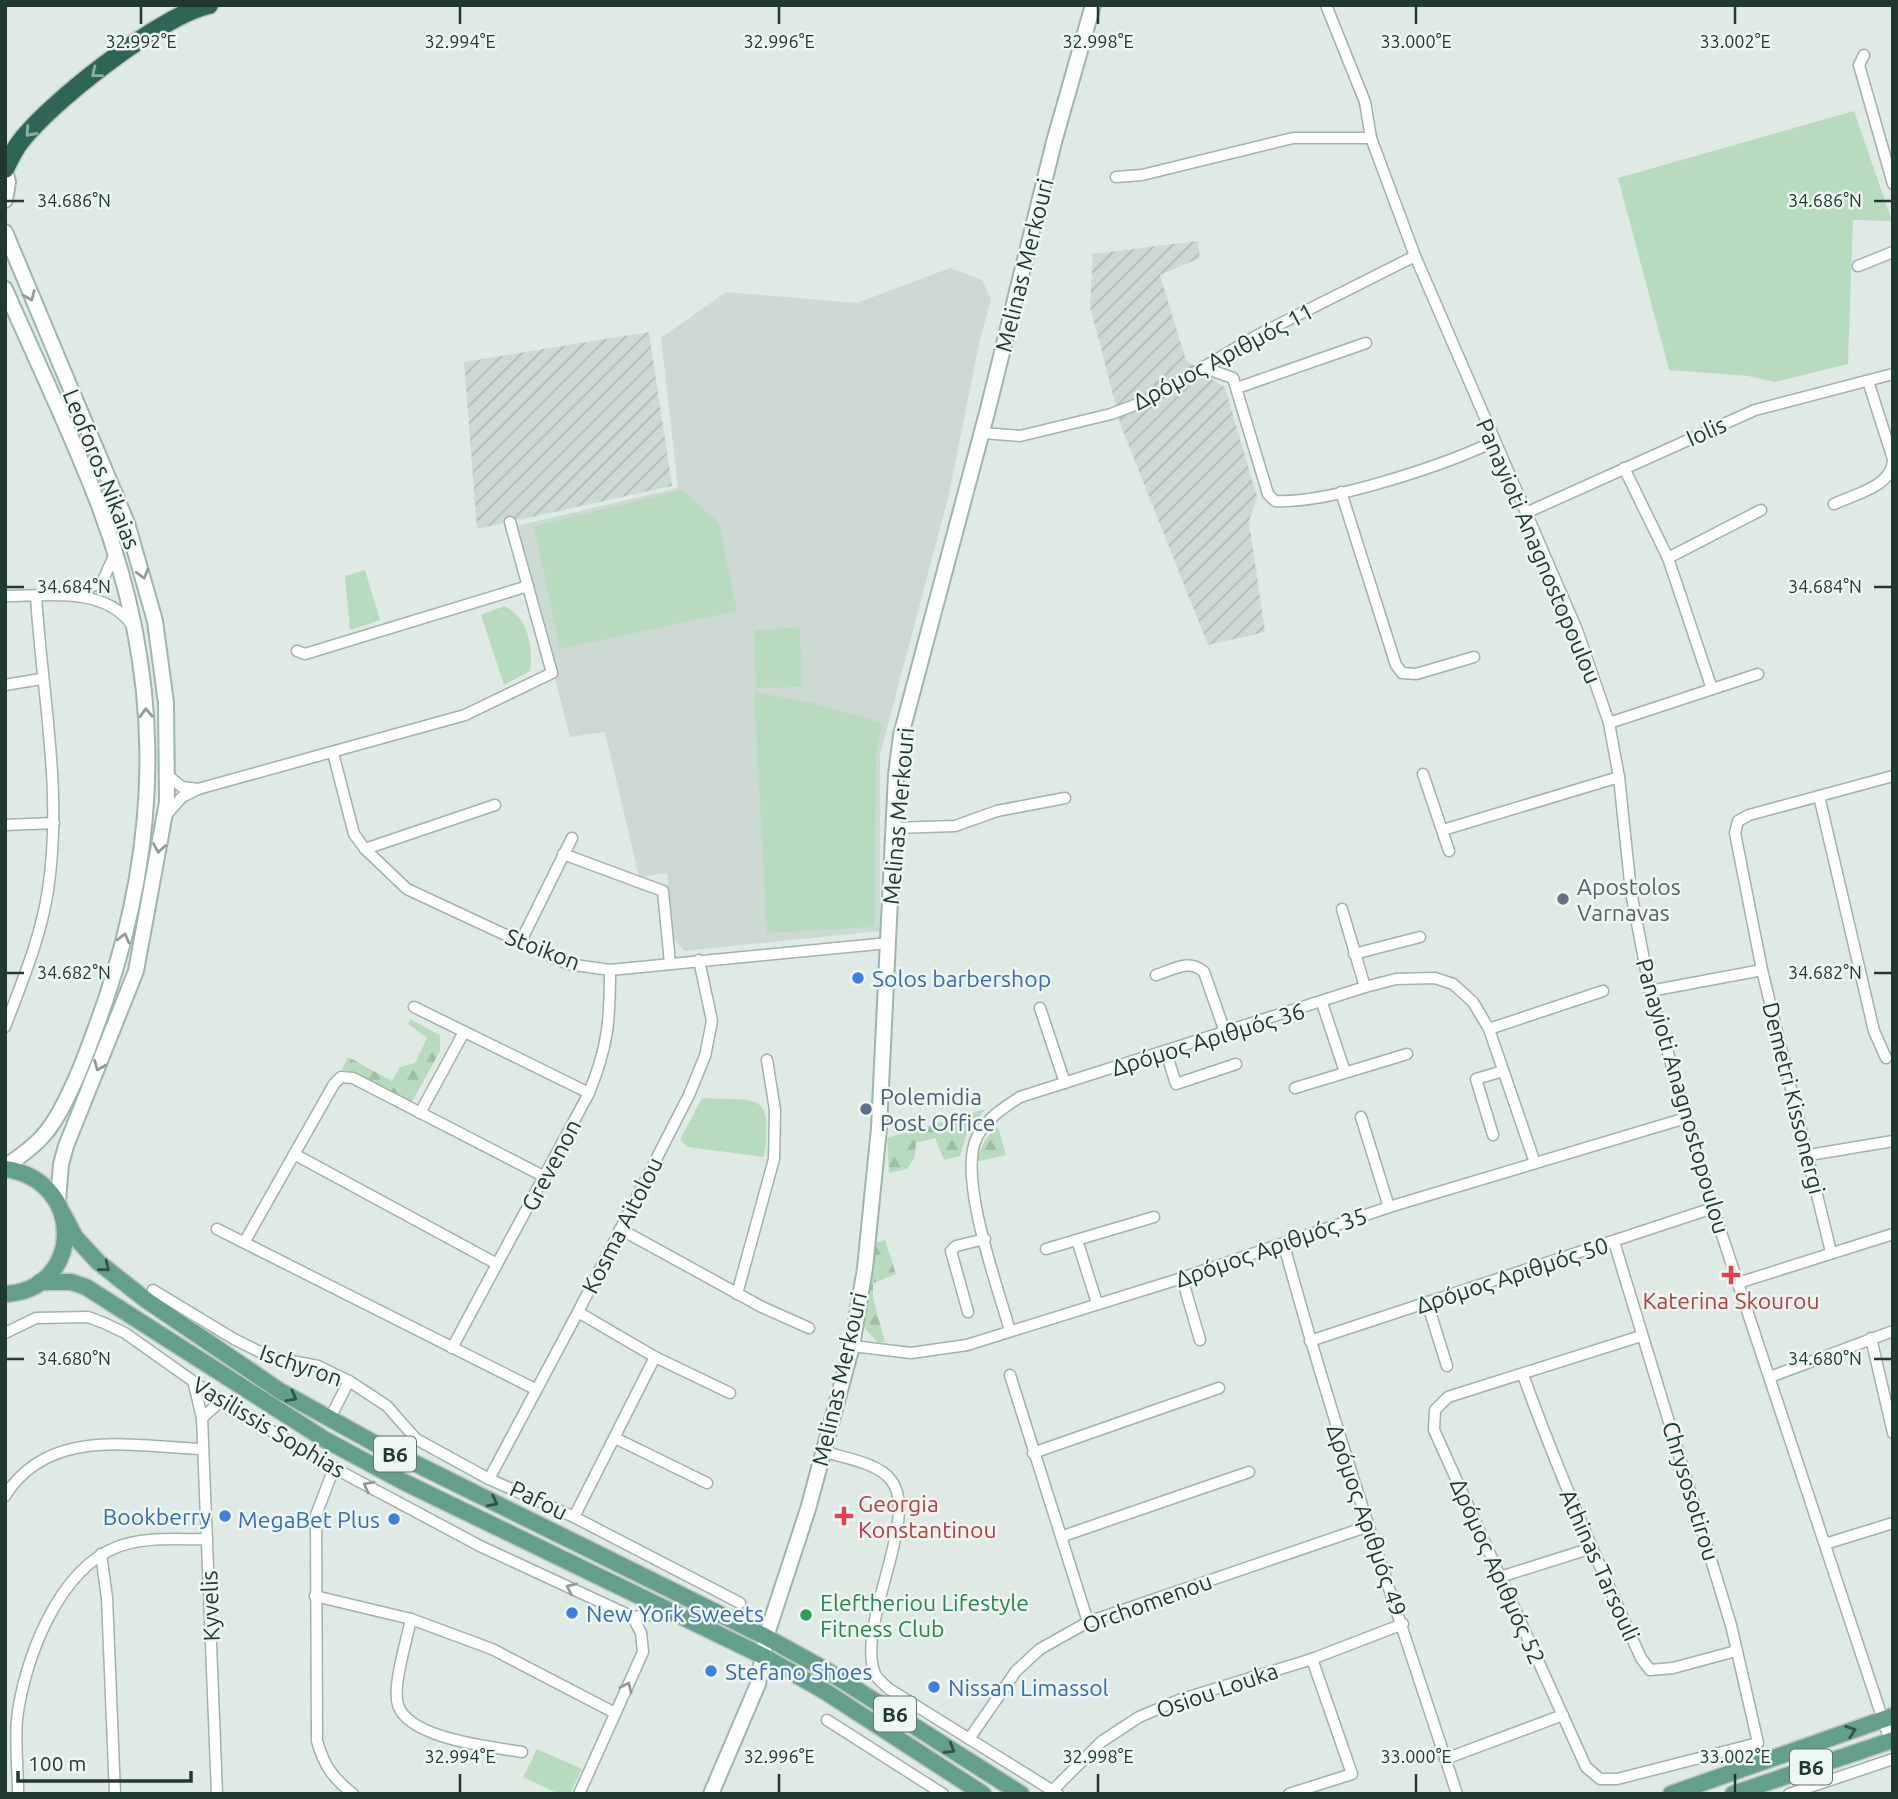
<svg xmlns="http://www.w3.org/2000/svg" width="1898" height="1799" font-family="Ubuntu,sans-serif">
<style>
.built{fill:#cddad3}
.industrial{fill:url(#industrial-furrows)}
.green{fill:#b8dbbf}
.forest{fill:url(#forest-firs)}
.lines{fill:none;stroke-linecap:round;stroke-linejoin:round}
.street-casing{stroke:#a2b1ab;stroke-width:13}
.secondary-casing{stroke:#9eb5ac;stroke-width:18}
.primary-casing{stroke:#bcc4c1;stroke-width:19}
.highway-casing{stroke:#bcc4c1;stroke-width:21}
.street{stroke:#fff;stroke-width:10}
.secondary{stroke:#fff;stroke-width:14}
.primary{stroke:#649f8c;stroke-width:16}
.highway{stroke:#2d6556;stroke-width:18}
.oneway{stroke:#8eaea4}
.oneway2{stroke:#909c98}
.oneway3{stroke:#315248}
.ticks{fill:none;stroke:#203931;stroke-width:2.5}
.worship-dot{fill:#6b7280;stroke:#eff7f2;stroke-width:2.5}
.shop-dot{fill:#3f7fe0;stroke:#eff7f2;stroke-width:2.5}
.service-dot{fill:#5c6f8a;stroke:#eff7f2;stroke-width:2.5}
.health-dot{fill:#e0444e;stroke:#eff7f2;stroke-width:2.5}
.leisure-dot{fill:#2e9e5b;stroke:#eff7f2;stroke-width:2.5}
.labels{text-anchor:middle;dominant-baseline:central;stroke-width:5;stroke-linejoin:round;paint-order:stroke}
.shield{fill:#eff7f2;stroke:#5e726b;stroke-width:2}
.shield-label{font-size:21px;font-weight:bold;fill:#203931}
.street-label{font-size:23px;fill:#203931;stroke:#eff7f2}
.worship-label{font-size:23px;fill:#5b616d;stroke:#eff7f2;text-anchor:start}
.shop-label{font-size:23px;fill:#366cbe;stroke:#eff7f2;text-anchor:start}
.service-label{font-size:23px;fill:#4e5e75;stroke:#eff7f2;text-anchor:start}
.health-label{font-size:23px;fill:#be3a42;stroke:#eff7f2}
.leisure-label{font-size:23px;fill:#27864d;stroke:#eff7f2;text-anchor:start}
.ticks-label{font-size:18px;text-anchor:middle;fill:#203931;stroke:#eff7f2;stroke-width:5;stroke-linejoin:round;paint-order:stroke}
</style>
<defs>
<pattern id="industrial-furrows" width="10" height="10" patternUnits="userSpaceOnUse" patternTransform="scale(1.75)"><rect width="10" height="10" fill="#cddad3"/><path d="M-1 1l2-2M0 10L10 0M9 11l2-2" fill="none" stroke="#b0bcb6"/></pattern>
<pattern id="forest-firs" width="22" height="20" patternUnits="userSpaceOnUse" patternTransform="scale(1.75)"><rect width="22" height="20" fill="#b8dbbf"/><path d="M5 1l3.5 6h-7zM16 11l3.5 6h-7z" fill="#9ebda5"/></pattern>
</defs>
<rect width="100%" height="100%" fill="#dfeae4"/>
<polygon class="built" points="950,268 982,280 991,300 980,339 949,494 880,755 880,931 684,951 673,937 667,873 639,877 605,732 570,737 516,526 678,488 661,338 726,292 857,303"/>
<g class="industrial">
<polygon points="1198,241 1200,258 1160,275 1186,360 1225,388 1257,497 1249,522 1265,632 1208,645 1121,426 1090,306 1093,254"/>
<polygon points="649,332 672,486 477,529 464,362"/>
</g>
<g class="green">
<polygon points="1854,111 1892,221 1853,220 1848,364 1775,382 1748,376 1669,370 1618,178"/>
<polygon points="682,490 719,523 737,611 560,649 534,526"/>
<polygon points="365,570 380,620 350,630 345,576"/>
<path d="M504 606C527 615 534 648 530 671L504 685 481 615Z"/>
<polygon points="800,627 802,687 756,688 754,630"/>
<polygon points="754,692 809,702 882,723 876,758 874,927 767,933"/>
<path d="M702 1098C760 1101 773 1091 764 1157L688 1147 680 1140Z"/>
<polygon points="537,1749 582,1769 570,1794 559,1794 523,1777"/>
</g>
<g class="forest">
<polygon points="410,1019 440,1035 440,1051 413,1100 406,1103 342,1069 348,1057 392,1081 400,1067 415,1063 427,1038 408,1024"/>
<polygon points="986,1109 968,1129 960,1156 944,1160 935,1138 916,1143 915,1157 907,1169 889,1173 887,1138"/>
<polygon points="998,1126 1006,1155 976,1162 985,1140"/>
<polygon points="885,1240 896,1274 873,1283 873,1298 885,1342 877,1342 864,1327 870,1261 876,1243"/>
</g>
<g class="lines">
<g class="street-casing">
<g id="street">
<polyline points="1326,5 1365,102 1371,138 1415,256 1577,630 1609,723 1619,777 1631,892 1650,991 1713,1208 1890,1741"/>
<polyline points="1864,55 1859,65 1893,184"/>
<polyline points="1116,177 1142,175 1293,138 1371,138"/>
<polyline points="1858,266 1893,252"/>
<path d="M1202 367 1233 378 1268 494 1275 501C1329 504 1444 465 1493 442"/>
<polyline points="1868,381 1893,459"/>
<polyline points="1237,388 1366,343"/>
<polyline points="982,433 1020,436 1111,414 1148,400 1256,336 1415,256"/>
<polyline points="1624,468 1668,558 1712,689"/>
<polyline points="1341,492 1396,665 1402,673 1416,674 1474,657"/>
<path d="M1834 504C1855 494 1891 487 1893 461"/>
<polyline points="1528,512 1755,410 1893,374"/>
<polyline points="1668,558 1761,510"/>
<polyline points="72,595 102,582 114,556"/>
<path d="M5 596C47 596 104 586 132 625"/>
<polyline points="297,651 305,654 528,586"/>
<polyline points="5,685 41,679"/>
<polyline points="1609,723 1758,674"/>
<polyline points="333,753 354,834 365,849 407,889 568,964 610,970 888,943"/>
<polyline points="1423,774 1449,851"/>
<polyline points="167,775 182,787 198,789"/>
<polyline points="1819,796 1874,1031 1886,1058"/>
<polyline points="168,813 182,797 198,789 465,715 552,673 510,522"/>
<polyline points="5,825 54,823"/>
<polyline points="894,828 955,826 997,811 1065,798"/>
<polyline points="1443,830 1619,777"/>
<polyline points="365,849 495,805"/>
<polyline points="563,854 663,891 670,963"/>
<polyline points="1342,909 1365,987"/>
<polyline points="520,943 572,838"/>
<polyline points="1354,954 1420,937"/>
<path d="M1156 975C1173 970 1189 958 1204 972L1225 1032"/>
<polyline points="1650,991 1762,970"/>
<polyline points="1322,1003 1345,1072"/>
<polyline points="414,1007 589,1093"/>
<polyline points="1040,1008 1065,1083"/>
<path d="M5 1027C22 982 41 937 48 890 63 791 42 694 36 596"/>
<polyline points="1489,1029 1603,991"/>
<polyline points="1166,1052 1176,1084 1236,1064"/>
<polyline points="1295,1088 1407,1054"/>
<polyline points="420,1113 464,1032"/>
<polyline points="1361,1117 1389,1207"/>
<polyline points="1493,1135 1476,1079 1503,1071"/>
<polyline points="294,1154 497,1264"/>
<polyline points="1809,1155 1893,1141"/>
<polyline points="217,1229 535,1389"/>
<polyline points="620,1229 762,1307 809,1328"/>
<polyline points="1077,1240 1097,1303"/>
<polyline points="245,1241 334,1084 341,1077 353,1078 545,1177"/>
<polyline points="1614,1242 1731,1625 1758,1743 1617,1779 1600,1779 1586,1767 1434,1430 1435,1410 1448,1397 1641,1336"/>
<path d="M1284 1245C1334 1430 1397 1611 1457 1794"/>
<polyline points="1046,1249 1154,1217"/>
<polyline points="1831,1252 1762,970 1735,833 1738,821 1749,815 1893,776"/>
<polyline points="1182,1278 1200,1340"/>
<polyline points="1738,1283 1893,1234"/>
<polyline points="153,1290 234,1339 270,1357 318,1366 349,1381 387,1406 416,1439 489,1479 574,1517 740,1603"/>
<polyline points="737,1294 774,1159 775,1110 767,1060"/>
<polyline points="1427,1302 1447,1366"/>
<polyline points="578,1312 655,1357 730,1393"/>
<polyline points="968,1312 951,1251 956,1246 985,1239"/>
<path d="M1010 1331C998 1287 957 1177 977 1137 987 1118 1003 1108 1020 1097L1365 987 1396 979 1435 978 1453 984 1473 1002 1489 1029 1535 1163"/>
<polyline points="5,1333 36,1318 88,1317 104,1323 125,1333 221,1401 334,1468 480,1546 633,1617"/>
<polyline points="1871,1338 1893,1433"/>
<polyline points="1310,1341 1713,1208"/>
<polyline points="852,1346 911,1353 967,1345 1182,1278 1389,1207 1686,1118"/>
<path d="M452 1348 589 1093C608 1046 610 1021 610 970"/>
<polyline points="1010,1375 1088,1622"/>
<path d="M1523 1375C1558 1472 1599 1565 1641 1658L1650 1670 1673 1668 1736 1651"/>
<polyline points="1770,1377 1893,1331"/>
<polyline points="194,1384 202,1418 217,1794"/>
<polyline points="202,1418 221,1401"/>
<polyline points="330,1418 349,1381"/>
<polyline points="615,1438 707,1483"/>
<path d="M822 1451C843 1458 877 1462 891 1480 921 1517 855 1626 875 1674 877 1679 885 1685 889 1689L1058 1794"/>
<polyline points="1033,1453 1219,1388"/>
<path d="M334 1468 316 1515 317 1741C324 1766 333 1778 353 1794"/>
<polyline points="489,1479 578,1312 689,1095 705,1056 712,1021 699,960"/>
<path d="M5 1496C48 1427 132 1446 201 1449"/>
<polyline points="574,1517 655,1357"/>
<polyline points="1063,1536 1249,1472"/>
<polyline points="1825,1544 1893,1523"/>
<polyline points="101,1554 107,1598 115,1794"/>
<polyline points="1500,1577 1592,1548"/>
<polyline points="315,1596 411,1619 492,1649 615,1713"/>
<polyline points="633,1617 670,1613"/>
<path d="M411 1619C407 1639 392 1687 398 1705 409 1739 492 1747 522 1752"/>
<polyline points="827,1720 943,1794"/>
<polyline points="969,1739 1016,1671 1040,1649 1088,1622 1366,1527"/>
<polyline points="1445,1759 1563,1715"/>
<polyline points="1053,1790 1101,1742 1139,1717 1179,1700 1312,1659 1403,1624"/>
<path d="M18 1794C18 1769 15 1743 17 1719 24 1660 58 1570 117 1547 144 1536 179 1540 207 1539"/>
<polyline points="579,1794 643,1652 641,1633 633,1617"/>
<polyline points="1289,1794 1352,1774 1312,1659"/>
<polyline points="1789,1794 1893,1759"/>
</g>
</g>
<g class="secondary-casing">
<g id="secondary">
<polyline points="5,170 8,182 5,200"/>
<polyline points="5,232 127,523 155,621 166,703 167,802 136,971 66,1146 61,1164 58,1201"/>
<path d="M5 289C36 360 70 430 98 503 162 671 163 829 106 999 93 1036 68 1110 42 1137 31 1149 18 1158 5 1167"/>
<polyline points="711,1794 758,1684 766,1637 808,1509 852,1346 865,1268 879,1128 896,775 901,735 988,409 1054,142 1093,5"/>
</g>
</g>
<g class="primary-casing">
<g id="primary">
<path d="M5 1169C86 1180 84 1290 5 1294"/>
<polyline points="63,1214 75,1237 98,1262 146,1300 280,1391 374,1443 766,1637 826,1670 1021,1794"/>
<polyline points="40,1282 71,1282 86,1287 324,1439 404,1482 765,1657 826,1692 983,1794"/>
<polyline points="1671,1794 1893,1716"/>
<polyline points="1733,1794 1893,1740"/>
</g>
</g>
<g class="highway-casing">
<path id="highway" d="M5 169C9 161 13 152 18 145 46 105 161 15 209 5"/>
</g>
<use href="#street" class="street"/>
<use href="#secondary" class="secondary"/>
<use href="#primary" class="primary"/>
<use href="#highway" class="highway"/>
</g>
<defs><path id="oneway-chevron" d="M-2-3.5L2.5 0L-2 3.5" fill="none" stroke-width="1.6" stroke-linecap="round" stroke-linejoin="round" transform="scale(1.75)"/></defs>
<g class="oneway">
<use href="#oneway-chevron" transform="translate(96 73) rotate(142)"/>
<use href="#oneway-chevron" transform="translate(30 132) rotate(132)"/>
</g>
<g class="oneway2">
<use href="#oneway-chevron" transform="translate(30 296) rotate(67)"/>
<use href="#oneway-chevron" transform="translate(143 574) rotate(74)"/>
<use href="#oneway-chevron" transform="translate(146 713) rotate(-92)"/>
<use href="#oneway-chevron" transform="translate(159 848) rotate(99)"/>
<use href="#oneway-chevron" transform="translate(124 938) rotate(-75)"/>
<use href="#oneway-chevron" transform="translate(99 1066) rotate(112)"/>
<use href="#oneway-chevron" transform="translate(368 1486) rotate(-152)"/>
<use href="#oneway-chevron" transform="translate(571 1588) rotate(-155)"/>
<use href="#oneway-chevron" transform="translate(627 1687) rotate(-65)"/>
</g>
<g class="oneway3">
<use href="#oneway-chevron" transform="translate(105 1267) rotate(39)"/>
<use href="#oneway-chevron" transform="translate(292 1397) rotate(29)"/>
<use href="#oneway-chevron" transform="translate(493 1502) rotate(26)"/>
<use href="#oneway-chevron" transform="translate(1851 1731) rotate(-19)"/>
<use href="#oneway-chevron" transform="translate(950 1749) rotate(32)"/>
</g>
<path class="ticks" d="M141 7V24M460 7V24M779 7V24M1098 7V24M1416 7V24M1735 7V24M7 201H24M1874 201H1891M7 587H24M1874 587H1891M7 973H24M1874 973H1891M7 1359H24M1874 1359H1891M460 1774V1792M779 1774V1792M1098 1774V1792M1416 1774V1792M1735 1774V1792"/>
<circle class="worship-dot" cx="1563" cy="899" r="7"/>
<g class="shop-dot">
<circle cx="858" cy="978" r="7"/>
<circle cx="225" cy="1516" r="7"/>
<circle cx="394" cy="1519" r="7"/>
<circle cx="572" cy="1613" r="7"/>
<circle cx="711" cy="1671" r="7"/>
<circle cx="934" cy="1687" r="7"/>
</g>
<circle class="service-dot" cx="866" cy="1109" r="7"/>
<g class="health-dot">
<path d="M1727.5 1264.5h7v7h7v7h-7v7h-7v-7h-7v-7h7z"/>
<path d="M840.5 1505.5h7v7h7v7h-7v7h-7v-7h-7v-7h7z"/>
</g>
<circle class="leisure-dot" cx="806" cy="1615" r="7"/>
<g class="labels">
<g class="shield">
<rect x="374" y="1436.5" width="42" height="35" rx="5"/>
<rect x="874" y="1696.5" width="42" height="35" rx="5"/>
<rect x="1790" y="1749.5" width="42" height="35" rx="5"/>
</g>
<g class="shield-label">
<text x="395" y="1454">B6</text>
<text x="895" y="1714">B6</text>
<text x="1811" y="1767">B6</text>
</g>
<g class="street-label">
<text transform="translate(1024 265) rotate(-76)">Melinas Merkouri</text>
<text transform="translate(1223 356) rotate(-28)">Δρόμος Αριθμός 11</text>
<text transform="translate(1706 431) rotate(-24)">Iolis</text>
<text transform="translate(102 469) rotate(68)">Leoforos Nikaias</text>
<text transform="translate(1539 551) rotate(67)">Panayioti Anagnostopoulou</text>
<text transform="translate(898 816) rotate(-85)">Melinas Merkouri</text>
<text transform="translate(543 949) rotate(21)">Stoikon</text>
<text transform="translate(1208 1039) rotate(-17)">Δρόμος Αριθμός 36</text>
<text transform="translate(1683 1096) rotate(74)">Panayioti Anagnostopoulou</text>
<text transform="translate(1794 1098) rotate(76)">Demetri Kissonergi</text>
<text transform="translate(551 1165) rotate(-62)">Grevenon</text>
<text transform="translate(622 1225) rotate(-63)">Kosma Aitolou</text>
<text transform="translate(1271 1247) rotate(-19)">Δρόμος Αριθμός 35</text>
<text transform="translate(1512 1275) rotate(-18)">Δρόμος Αριθμός 50</text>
<text transform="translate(301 1365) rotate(19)">Ischyron</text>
<text transform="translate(839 1379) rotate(-77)">Melinas Merkouri</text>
<text transform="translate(269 1427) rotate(31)">Vasilissis Sophias</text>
<text transform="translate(1691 1491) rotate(73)">Chrysosotirou</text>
<text transform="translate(539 1500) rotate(26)">Pafou</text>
<text transform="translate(1367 1520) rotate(71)">Δρόμος Αριθμός 49</text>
<text transform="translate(1600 1565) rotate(66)">Athinas Tarsouli</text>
<text transform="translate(1498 1571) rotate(66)">Δρόμος Αριθμός 52</text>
<text transform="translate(1147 1603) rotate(-20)">Orchomenou</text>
<text transform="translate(210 1606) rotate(-92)">Kyvelis</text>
<text transform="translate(1217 1690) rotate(-19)">Osiou Louka</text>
</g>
<g class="worship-label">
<text x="1577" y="886">Apostolos<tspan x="1577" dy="26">Varnavas</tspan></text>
</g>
<g class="shop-label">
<text x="872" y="978">Solos barbershop</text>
<text x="211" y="1516" text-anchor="end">Bookberry</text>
<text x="380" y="1519" text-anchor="end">MegaBet Plus</text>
<text x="586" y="1613">New York Sweets</text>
<text x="725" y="1671">Stefano Shoes</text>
<text x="948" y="1687">Nissan Limassol</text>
</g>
<g class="service-label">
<text x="880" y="1096">Polemidia<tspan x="880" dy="26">Post Office</tspan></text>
</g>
<g class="health-label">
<text x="1731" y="1300">Katerina Skourou</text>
<text x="858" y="1503" text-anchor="start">Georgia<tspan x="858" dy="26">Konstantinou</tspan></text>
</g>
<g class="leisure-label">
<text x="820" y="1602">Eleftheriou Lifestyle<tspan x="820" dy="26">Fitness Club</tspan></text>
</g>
</g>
<g class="ticks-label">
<text x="141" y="48">32.992°E</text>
<text x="460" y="48">32.994°E</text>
<text x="779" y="48">32.996°E</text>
<text x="1098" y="48">32.998°E</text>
<text x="1416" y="48">33.000°E</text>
<text x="1735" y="48">33.002°E</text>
<text x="74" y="207">34.686°N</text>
<text x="1825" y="207">34.686°N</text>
<text x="74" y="593">34.684°N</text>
<text x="1825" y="593">34.684°N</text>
<text x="74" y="979">34.682°N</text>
<text x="1825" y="979">34.682°N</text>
<text x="74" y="1365">34.680°N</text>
<text x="1825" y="1365">34.680°N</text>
<text x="460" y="1763">32.994°E</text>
<text x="779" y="1763">32.996°E</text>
<text x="1098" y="1763">32.998°E</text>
<text x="1416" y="1763">33.000°E</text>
<text x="1735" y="1763">33.002°E</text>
</g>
<rect width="1898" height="1799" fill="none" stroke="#203931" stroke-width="14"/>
<path d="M18 1771v10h173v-10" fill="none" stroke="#203931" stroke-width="3.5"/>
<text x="28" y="1771" font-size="21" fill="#203931" stroke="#eff7f2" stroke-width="5" paint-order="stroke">100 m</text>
</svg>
